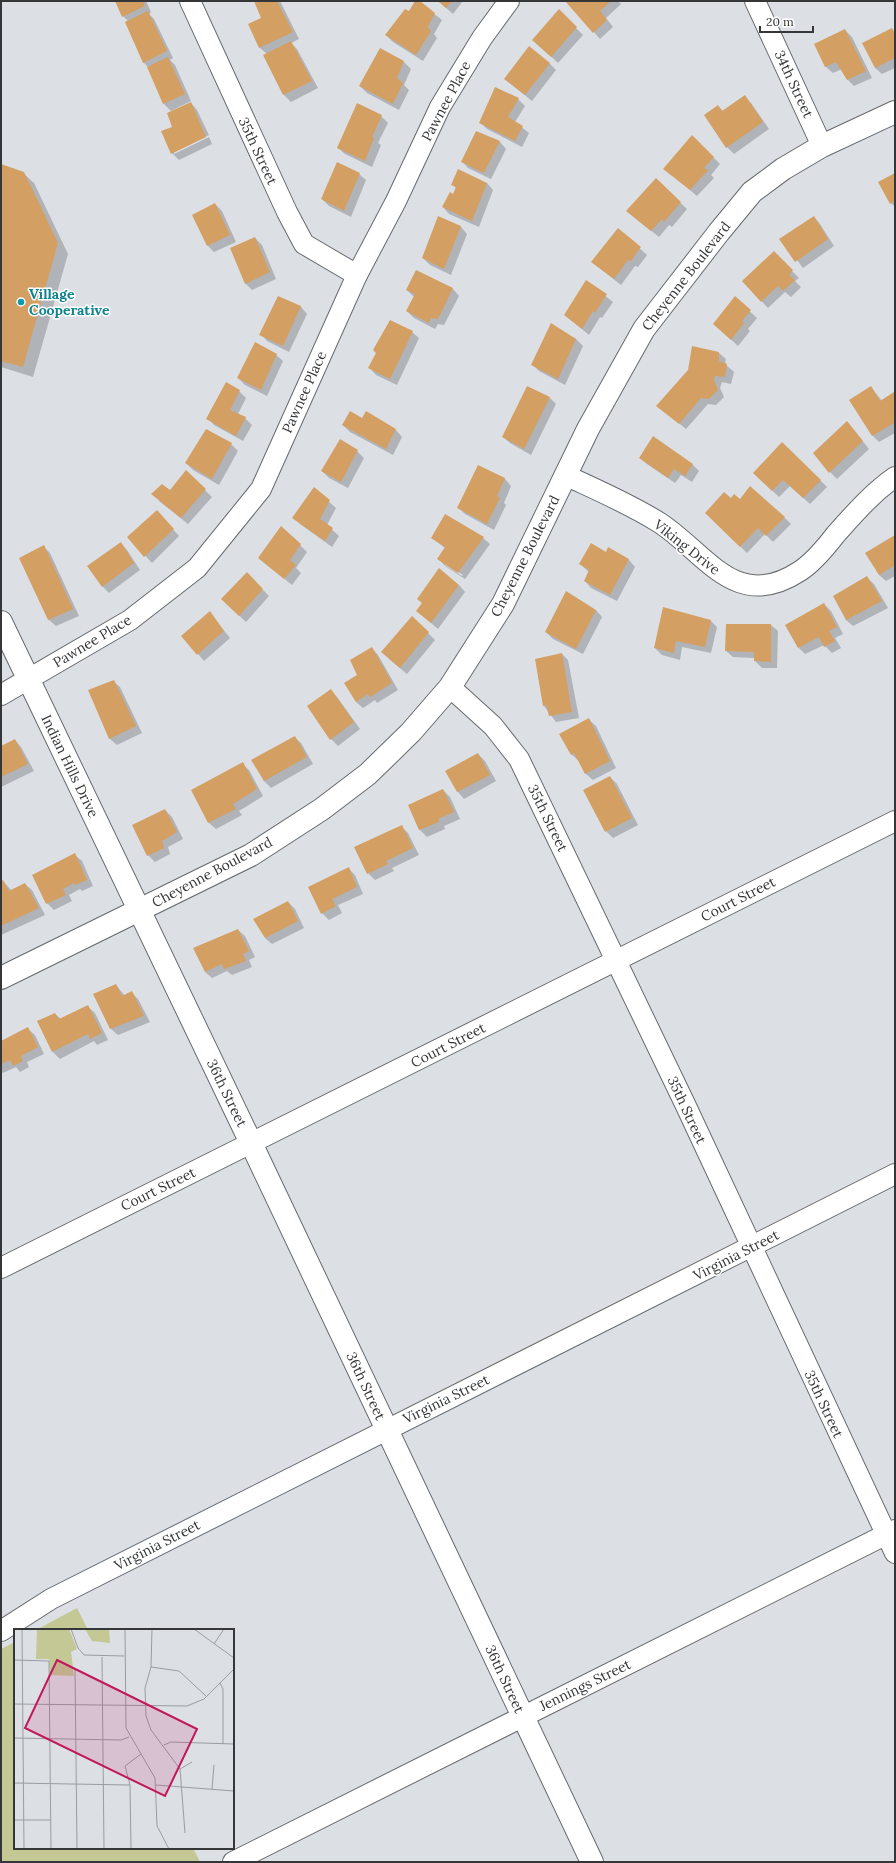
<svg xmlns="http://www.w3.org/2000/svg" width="896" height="1863" font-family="Lora,serif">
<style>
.green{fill:#c3c894}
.shadow{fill:#0003;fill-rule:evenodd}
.building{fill:#d49f63}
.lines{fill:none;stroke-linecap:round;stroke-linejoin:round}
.street-casing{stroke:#666a6e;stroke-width:22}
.secondary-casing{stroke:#666a6e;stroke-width:24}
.street{stroke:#fff;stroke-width:20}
.secondary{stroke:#fff;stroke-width:22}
.culture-dot{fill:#0f9aa8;stroke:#fff;stroke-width:1.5}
.labels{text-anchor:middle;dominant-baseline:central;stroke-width:3;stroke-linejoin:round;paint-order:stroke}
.street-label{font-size:14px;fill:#343638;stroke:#fff}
.culture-label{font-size:14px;font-weight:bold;fill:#0d838f;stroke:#fff;text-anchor:start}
.inset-road{fill:none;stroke:#999ca0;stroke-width:1}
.view{fill:#c2185b;fill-opacity:0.15;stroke:#c2185b;stroke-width:2}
.inset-edge{fill:none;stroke:#343638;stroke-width:2}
</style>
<rect width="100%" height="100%" fill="#dce0e5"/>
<g class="green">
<polygon points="77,1608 88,1630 36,1630"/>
<polygon points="15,1642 15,1848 193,1848 200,1862 1,1862 1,1649"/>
</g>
<g class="shadow">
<polygon points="116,1 146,1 151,12 149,14 154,19 173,58 170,60 175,65 191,101 171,111 164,104 149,68 144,63 126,23 128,21 123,16"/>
<polygon points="255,1 280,1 299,39 291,43 297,49 318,88 291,102 284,95 265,56 267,54 260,48 249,25 263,18"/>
<polygon points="416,1 418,1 442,20 434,34 437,38 423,61 393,42 386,35 409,12"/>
<polygon points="438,1 463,1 453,14"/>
<polygon points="567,1 618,1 621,4 606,18 613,27 600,39"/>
<polygon points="559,11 583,35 558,63 540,46"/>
<polygon points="892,29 895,32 895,68 882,74 875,68"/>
<polygon points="845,30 852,37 872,78 854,86 848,80 842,69 833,73 826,67 816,44"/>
<polygon points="381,49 404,62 411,69 404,85 409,90 399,110 367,93 360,86"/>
<polygon points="549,63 556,70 532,101 505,79"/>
<polygon points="744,97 751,103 769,129 734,154 727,147 718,106 723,111"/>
<polygon points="518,99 525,106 515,122 529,133 522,147 487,129 480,122"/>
<polygon points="191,103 197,110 209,135 174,152 174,154 209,137 212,144 179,160 172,153 173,127"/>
<polygon points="381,116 388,123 378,143 381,145 372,167 345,154 338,148"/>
<polygon points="476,132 500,142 506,149 491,179 468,168 462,161"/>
<polygon points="693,137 720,164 711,175 714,178 697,196 665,169"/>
<polygon points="1,165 23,173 34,183 68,254 33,377 1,367"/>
<polygon points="359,174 366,180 351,217 329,206 322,199"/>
<polygon points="895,174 895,207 891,203"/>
<polygon points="656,180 687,209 672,227 669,225 659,237 634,217"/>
<polygon points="487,183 493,190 479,227 449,214 443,207 454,195 456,188 452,184"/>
<polygon points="215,204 222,211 236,242 214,252 208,246"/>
<polygon points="814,217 820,224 834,246 803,268 781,239"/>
<polygon points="439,218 461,227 467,234 451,275 430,265 423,258"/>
<polygon points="618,229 647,255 638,267 635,266 621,285 592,262"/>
<polygon points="255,238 262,245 276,279 252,290 245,283"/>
<polygon points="774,253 799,278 795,281 801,287 791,297 785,292 768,308 743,282"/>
<polygon points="417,271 453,289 459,296 444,325 438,324 435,329 414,318 407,311 414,297 407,290"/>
<polygon points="587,281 613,302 602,318 600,317 589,335 565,315"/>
<polygon points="278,297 301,307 307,314 289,352 267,341 261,334"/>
<polygon points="735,298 757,318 748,329 750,331 738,346 721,330"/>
<polygon points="551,325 576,339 583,346 565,385 539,371 533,365"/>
<polygon points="412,332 419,338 397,385 376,375 370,368"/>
<polygon points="719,353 726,359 725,364 734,372 731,384 722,382 720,388 724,397 716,405 708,404 686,429 658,406"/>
<polygon points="276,355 283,361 267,396 245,385 238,378"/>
<polygon points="871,387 882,401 894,393 895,394 895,433 879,442 873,436 850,400"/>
<polygon points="239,391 246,398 238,414 245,418 252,425 243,441 214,425 208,418"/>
<polygon points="550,398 556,404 531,455 510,443 503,437"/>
<polygon points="366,412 396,430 402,437 393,455 350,432 343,425 363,420"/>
<polygon points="853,429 869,449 837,479 830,472"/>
<polygon points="782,443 827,487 810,504 790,486 779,497 754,473"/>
<polygon points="231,444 238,451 219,485 193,470 186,463"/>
<polygon points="357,451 364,458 348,488 329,478 322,471"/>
<polygon points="640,458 692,464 699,471 692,482 681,475 675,483 647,464"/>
<polygon points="479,466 505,479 511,486 504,503 506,505 494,530 465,514 458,507"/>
<polygon points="186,472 212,497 188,524 159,501 171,492"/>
<polygon points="314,489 336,508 327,525 339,536 332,547 300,524 294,517"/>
<polygon points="731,500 740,500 784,517 791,524 773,542 765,534 747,553 706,513"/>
<polygon points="163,518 179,536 152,563 128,537"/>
<polygon points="895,536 895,576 886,581 879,575"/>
<path d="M432 538H483L490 544 465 579 445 566 439 559 445 548ZM445 563 463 575 462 576 445 565Z"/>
<polygon points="121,544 127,550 140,570 109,593 102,586"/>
<polygon points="300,545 307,552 296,568 301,573 292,585 259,558"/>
<polygon points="44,547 50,553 79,616 56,626 49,620 21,559"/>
<polygon points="608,549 629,560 635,567 617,601 591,588 585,581 589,572 580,564 607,553"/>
<polygon points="247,574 269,596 246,622 229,606"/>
<polygon points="867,578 874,584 888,608 853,626 846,620"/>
<polygon points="459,585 465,592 438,629 424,617"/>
<polygon points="824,604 831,611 843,634 835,638 841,648 832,653 824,645 805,654 799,648"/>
<polygon points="596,610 602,617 583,654 553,639 546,632"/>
<polygon points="210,613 230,638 204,661 198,654"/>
<polygon points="412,617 435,640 407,674 389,659"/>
<polygon points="711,621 717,627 711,653 682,647 680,660 662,655 655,648"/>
<polygon points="771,625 778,631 777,668 762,668 755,661 755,658 733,657 726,651"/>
<polygon points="372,648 378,655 398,690 377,703 375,700 363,708 356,702 345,683 358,675"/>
<polygon points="562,654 568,660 579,718 556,722 544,706 536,660"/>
<polygon points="113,681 120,687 142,733 117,745 110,739 90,691"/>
<polygon points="330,690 337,697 360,729 338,746 331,739"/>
<polygon points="589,720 596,726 616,768 593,780 586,774 579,761 571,754"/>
<polygon points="294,737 301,743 313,764 271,788 264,781 253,760"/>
<polygon points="15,740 21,747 34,771 1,787 1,747"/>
<polygon points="478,754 485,761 496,781 464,799 458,792 446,771"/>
<polygon points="242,764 249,770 263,796 239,811 242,815 216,829 209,823 192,790"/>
<polygon points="610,777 617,784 638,825 613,838 606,831"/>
<polygon points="443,790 450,797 460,819 444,826 445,829 427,837 420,830 409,806"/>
<polygon points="165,810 172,817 183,839 168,847 170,854 155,862 148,855"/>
<polygon points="401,826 408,833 419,855 392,868 394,871 375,880 368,873"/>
<polygon points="75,855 82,861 93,886 82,891 80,889 69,895 72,901 54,910 47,903"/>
<polygon points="348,868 355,875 363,894 338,905 342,913 329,920 322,913"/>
<polygon points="3,881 11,890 25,884 32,890 45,915 1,935 1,882"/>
<polygon points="288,902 295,909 304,928 272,944 265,938"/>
<polygon points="238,930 245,936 255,957 249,960 252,967 232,975 227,971 212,978 205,972"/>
<polygon points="116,985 125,996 132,993 138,999 150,1022 118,1035 111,1029 94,994"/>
<polygon points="88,1007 95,1013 108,1040 97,1045 94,1041 60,1059 53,1052 38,1022 55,1014 61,1019"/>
<polygon points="28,1029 35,1035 44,1054 27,1062 29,1067 20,1072 16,1067 3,1073 1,1071 1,1042"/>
</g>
<g class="building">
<polygon points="115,1 143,1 145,6 122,17"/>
<polygon points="254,1 277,1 293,32 259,48 248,24 261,18"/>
<polygon points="415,1 420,1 435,13 428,27 431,31 416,55 385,35 405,9 409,11"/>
<polygon points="438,1 452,1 446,8"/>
<polygon points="565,1 611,1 600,11 607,20 593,33"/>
<polygon points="559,9 577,27 551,57 532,40"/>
<polygon points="148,11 167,51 143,63 125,22"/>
<polygon points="892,28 895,34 895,58 875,68 862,43"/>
<polygon points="845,29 866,71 847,80 836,62 825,67 814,44"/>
<polygon points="291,41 312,81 283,95 263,55"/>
<polygon points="529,46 550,63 525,95 504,79"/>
<polygon points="380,48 404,61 397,78 403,83 393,104 359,86"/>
<polygon points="168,57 185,94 163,104 147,67"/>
<polygon points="495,87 519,98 508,117 523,126 515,141 479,123"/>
<polygon points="745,95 763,122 726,148 704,115 718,105 722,111"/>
<polygon points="191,102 206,137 171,154 161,131 172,127 167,113"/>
<polygon points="357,103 382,115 372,137 374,138 365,161 337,148"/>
<polygon points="476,131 500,141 484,173 461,162"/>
<polygon points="692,135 714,157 704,168 708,170 690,190 663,169"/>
<polygon points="337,162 360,173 344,211 321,199"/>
<polygon points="1,164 24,172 58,243 23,367 1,361"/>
<polygon points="458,169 487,183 472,221 442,207 450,192 453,194 456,187 451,185"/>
<polygon points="895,173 895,201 890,204 878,182"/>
<polygon points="656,178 681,202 664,222 662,219 651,231 626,211"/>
<polygon points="215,203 230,235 207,246 192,215"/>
<polygon points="438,216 461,226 444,269 422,258"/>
<polygon points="814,216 828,239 795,262 779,239"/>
<polygon points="618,228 641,247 631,261 628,260 614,279 591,262"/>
<polygon points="255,237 270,272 245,284 230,248"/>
<polygon points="774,251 793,270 789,275 795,280 783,291 778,286 761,302 742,281"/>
<polygon points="416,270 453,288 438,319 431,318 429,323 406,311 415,294 406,290"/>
<polygon points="586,280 607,294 595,313 593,311 582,329 564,315"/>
<polygon points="278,296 301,306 283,346 259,335"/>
<polygon points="735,296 751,310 742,321 744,323 731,340 713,324"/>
<polygon points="390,320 413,331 390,379 368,368 376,353 373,350"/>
<polygon points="551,323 576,339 558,379 531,365"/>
<polygon points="255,342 277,354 261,390 237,378"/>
<polygon points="692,346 719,352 719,361 727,364 725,377 715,376 714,380 718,390 709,399 701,398 679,424 656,406 688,370"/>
<polygon points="226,382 240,390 230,410 246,417 236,436 206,419"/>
<polygon points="527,386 550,397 524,449 502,437"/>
<polygon points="871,386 880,401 894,392 895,394 894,423 872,436 849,400"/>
<polygon points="350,411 362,418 366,411 396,429 386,449 342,425"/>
<polygon points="847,421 863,441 829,473 813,453"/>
<polygon points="206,429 232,443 212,479 185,463"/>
<polygon points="653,436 693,464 685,476 674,469 668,478 639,458"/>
<polygon points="340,439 358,450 341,482 321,471"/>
<polygon points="782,442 821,480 803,498 783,480 772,491 753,473"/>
<polygon points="478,465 505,478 497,496 500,498 487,524 457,508"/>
<polygon points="186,470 206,489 181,518 151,494 162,484 170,490"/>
<polygon points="750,486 785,517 766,536 758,528 740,547 705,513 724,492 731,498 734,494 740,499"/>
<polygon points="314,487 330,500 320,519 333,528 325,541 292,518"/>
<polygon points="157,510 174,529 144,557 127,537"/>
<polygon points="445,514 484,537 458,573 437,559 445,547 431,538"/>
<polygon points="281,526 301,544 290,560 296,565 284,579 258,558"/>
<polygon points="895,535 895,565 879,575 865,553"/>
<polygon points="121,542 134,563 102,587 87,566"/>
<polygon points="591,543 606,552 608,547 629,559 610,595 584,581 589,570 579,564"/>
<polygon points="44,545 73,609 48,620 19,558"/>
<polygon points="439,568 459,585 431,623 416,611 422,603 417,599"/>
<polygon points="247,572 263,589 239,616 221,599"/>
<polygon points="867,576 882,601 846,620 833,596"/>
<polygon points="566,591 596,610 576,649 545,632"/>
<polygon points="824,603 837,627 829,631 835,641 824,647 819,637 798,648 785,625"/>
<polygon points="663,607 711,620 705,647 676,641 674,653 654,648"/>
<polygon points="210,611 224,631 197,655 181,636"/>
<polygon points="412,616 429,632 400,668 381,652"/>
<polygon points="726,624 771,624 771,662 754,661 754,652 725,651"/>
<polygon points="372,647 392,683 370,697 368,694 356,702 344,683 357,675 350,660"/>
<polygon points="562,653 572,712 549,716 546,705 543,706 535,659"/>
<polygon points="114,680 136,726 109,739 88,690"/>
<polygon points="331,689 354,722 330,740 307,706"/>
<polygon points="589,718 610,761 585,774 574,753 571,755 559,734"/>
<polygon points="295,736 307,757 264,781 251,760"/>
<polygon points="15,739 28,764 1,777 1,746"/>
<polygon points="478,753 490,775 457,792 445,771"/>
<polygon points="243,762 257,789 233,804 236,809 208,823 191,790"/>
<polygon points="610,776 632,818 605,832 583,790"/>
<polygon points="443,789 454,812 438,819 439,822 419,830 408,805"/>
<polygon points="165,809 177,832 162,841 164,848 147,856 132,825"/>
<polygon points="402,825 413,848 386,861 388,864 367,874 354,847"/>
<polygon points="75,853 87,880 75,885 74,883 63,889 66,895 46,904 32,875"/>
<polygon points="349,867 357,887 332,899 336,906 321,914 308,887"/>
<polygon points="3,880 9,891 25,883 39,908 1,926 1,881"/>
<polygon points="288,901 298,921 265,938 253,919"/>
<polygon points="238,929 249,951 243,954 246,961 224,969 222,964 205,972 193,948"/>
<polygon points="116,984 122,996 132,991 144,1016 110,1029 93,994"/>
<polygon points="88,1005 102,1033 90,1039 88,1034 52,1052 37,1021 55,1013 59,1019"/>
<polygon points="28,1027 38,1047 21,1056 23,1061 13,1066 10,1060 1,1064 1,1041"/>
</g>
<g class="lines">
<g class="street-casing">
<g id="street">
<polyline points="190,1 287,212 304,244 357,275"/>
<polyline points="755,1 822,146"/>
<path d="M565 475C597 490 630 504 660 523 707 554 736 613 800 571 814 562 826 547 836 534 854 514 872 493 895 477"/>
<polyline points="450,687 493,726 519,759 685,1104 895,1553"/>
<polyline points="1,695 130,620 197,568 261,489 357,275 396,201 440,107 482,38 509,1"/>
<polyline points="1,1268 895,821"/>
<polyline points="1,1631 51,1599 895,1174"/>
<polyline points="233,1862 895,1530"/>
</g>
</g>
<g class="secondary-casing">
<g id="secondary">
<polyline points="1,622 251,1143 592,1862"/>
<polyline points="1,978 251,855 322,809 368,774 411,732 450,687 503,604 588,429 644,329 719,232 752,192 783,169 822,146 895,112"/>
</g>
</g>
<use href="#street" class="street"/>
<use href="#secondary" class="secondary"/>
</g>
<circle class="culture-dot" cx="21" cy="302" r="4"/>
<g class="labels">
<g class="street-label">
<text transform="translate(794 84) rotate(65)">34th Street</text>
<text transform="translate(446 101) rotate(-62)">Pawnee Place</text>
<text transform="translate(258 151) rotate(65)">35th Street</text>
<text transform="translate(686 276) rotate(-52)">Cheyenne Boulevard</text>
<text transform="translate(304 392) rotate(-66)">Pawnee Place</text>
<text transform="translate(687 547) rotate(38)">Viking Drive</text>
<text transform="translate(525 556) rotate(-63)">Cheyenne Boulevard</text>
<text transform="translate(92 641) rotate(-31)">Pawnee Place</text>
<text transform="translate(70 766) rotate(64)">Indian Hills Drive</text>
<text transform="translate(548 818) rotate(64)">35th Street</text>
<text transform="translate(212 872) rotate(-28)">Cheyenne Boulevard</text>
<text transform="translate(738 899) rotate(-27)">Court Street</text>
<text transform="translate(448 1045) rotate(-27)">Court Street</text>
<text transform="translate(227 1093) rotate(64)">36th Street</text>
<text transform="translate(687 1110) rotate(65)">35th Street</text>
<text transform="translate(158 1189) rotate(-26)">Court Street</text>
<text transform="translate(736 1255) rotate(-27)">Virginia Street</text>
<text transform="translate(366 1386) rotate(65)">36th Street</text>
<text transform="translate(446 1399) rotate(-26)">Virginia Street</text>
<text transform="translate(824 1404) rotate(65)">35th Street</text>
<text transform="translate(157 1545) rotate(-27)">Virginia Street</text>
<text transform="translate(505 1679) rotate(65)">36th Street</text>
<text transform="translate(585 1685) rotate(-26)">Jennings Street</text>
</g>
<g class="culture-label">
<text x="29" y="294">Village<tspan x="29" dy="16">Cooperative</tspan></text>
</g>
</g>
<g transform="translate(14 1629)">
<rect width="220" height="220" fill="#dce0e5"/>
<path d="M23 0H55L63 20 57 23 60 47 36 46 35 30H22ZM71 0H95L96 14 78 12Z" fill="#c3c894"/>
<path class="inset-road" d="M8 0 10 220M57 0 64 19 70 26 110 27M111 0 112 99 141 149 143 197 155 220M138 0 137 38 131 59 132 87 137 101 166 140 171 204M180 0 220 29M200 15 210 0M88 28 90 220M0 31 35 32 37 220M137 38 165 42 192 67M61 39 63 220M206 54 209 60V115M0 75 173 77 190 70 220 40M0 109 107 111 115 108M150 116 157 113 220 115M166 140 178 133M0 154 116 156M142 156 220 162M198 160 200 136M0 191H36M117 220 116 156 111 137 127 125"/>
<path class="view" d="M43 31 183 100 151 167 11 99Z"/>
<rect width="220" height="220" class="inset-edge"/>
</g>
<rect width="896" height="1863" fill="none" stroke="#343638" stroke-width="4"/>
<path d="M760 26v6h53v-6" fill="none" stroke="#343638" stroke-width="2"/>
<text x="766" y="26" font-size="12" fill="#343638" stroke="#ffffff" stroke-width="3" paint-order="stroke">20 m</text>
</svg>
